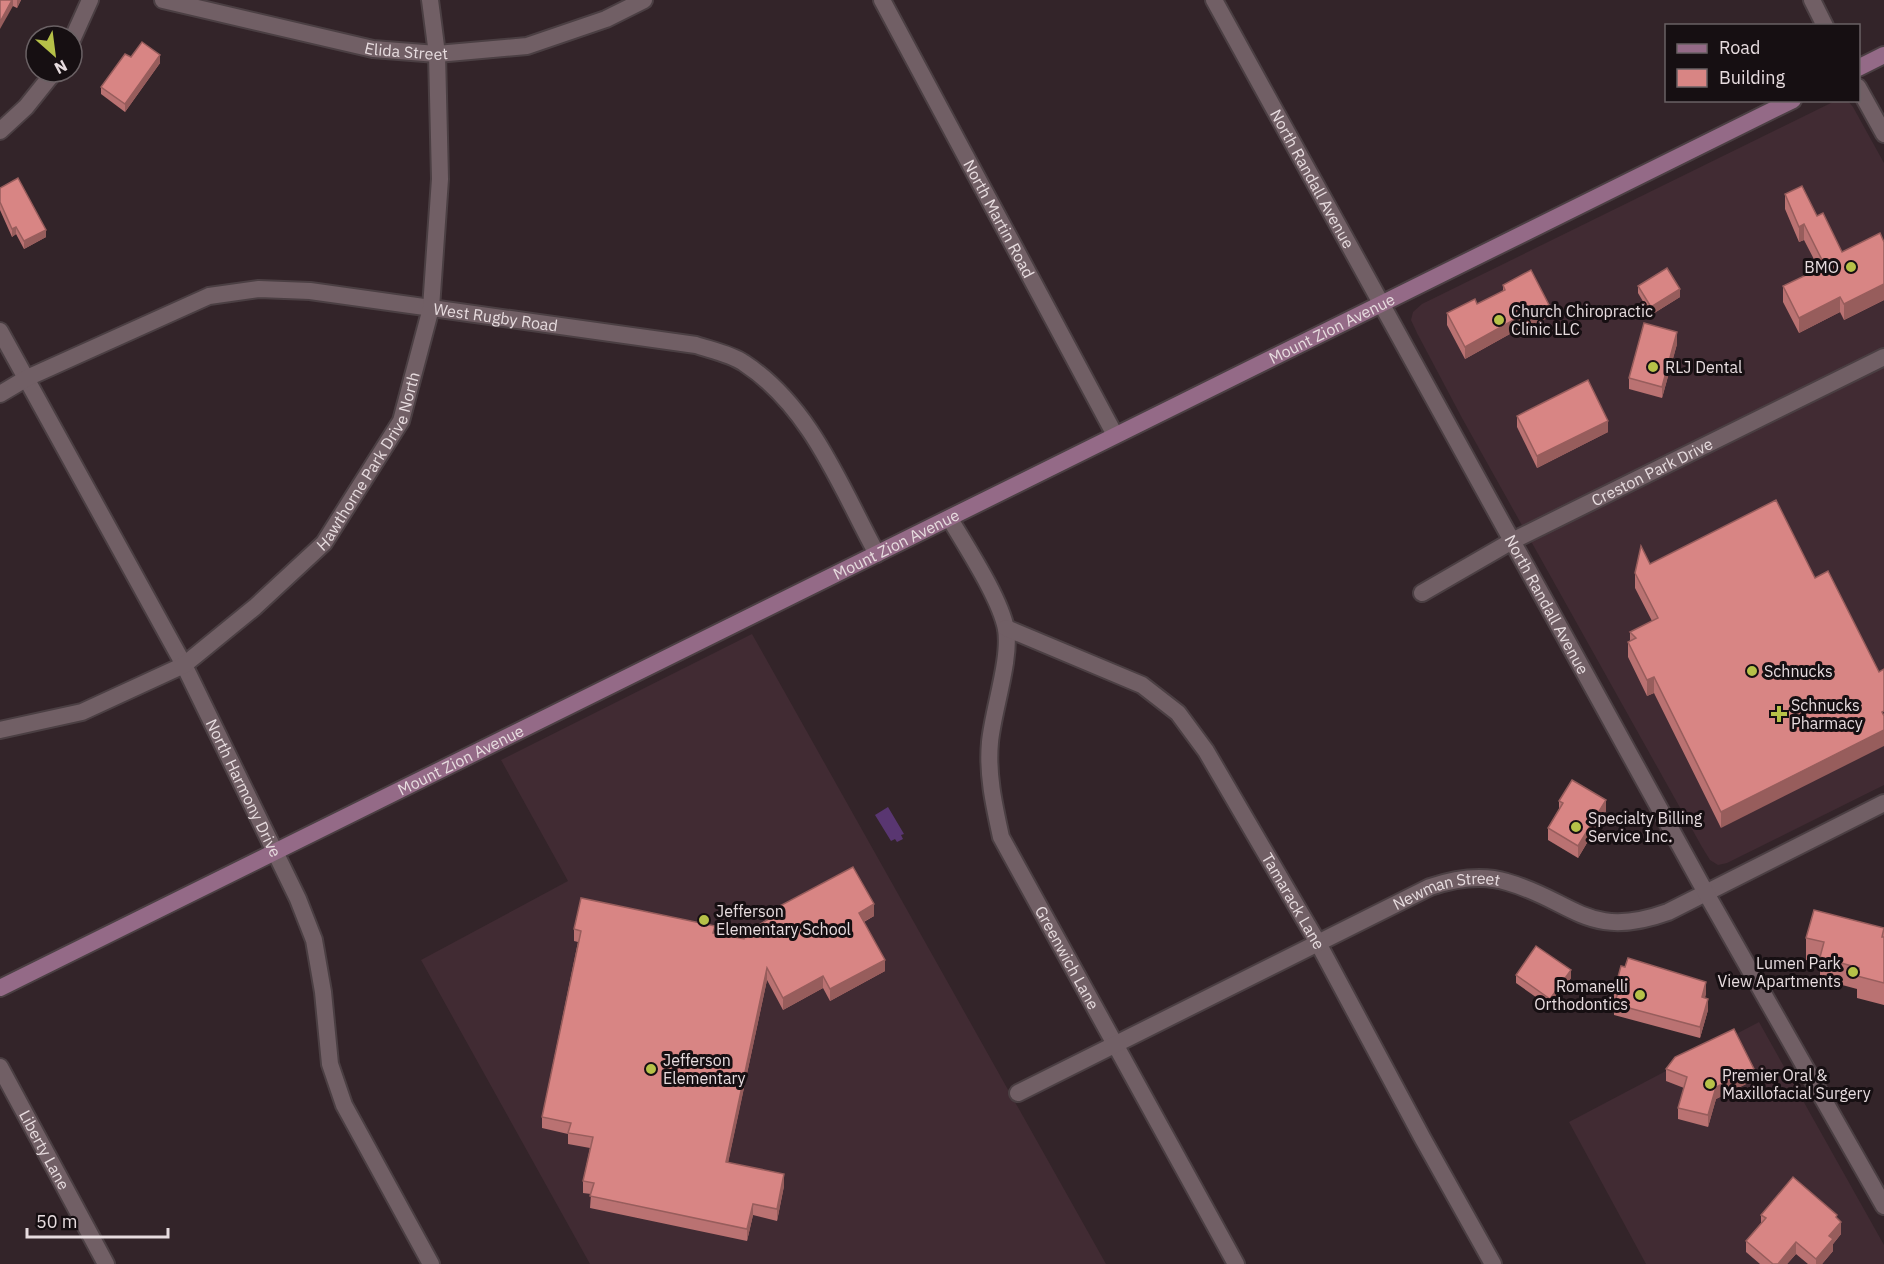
<svg xmlns="http://www.w3.org/2000/svg" width="1884" height="1264" font-family="'IBM Plex Sans',sans-serif">
<style>
.built{fill:#412b33}
.water{fill:#593671}
.lines{fill:none;stroke-linecap:round;stroke-linejoin:round}
.minor-casing{stroke:#4b3f43;stroke-width:20}
.tertiary-casing{stroke:#4b3f43;stroke-width:20}
.secondary-casing{stroke:#4b3f43;stroke-width:20}
.minor{stroke:#715f65;stroke-width:16}
.tertiary{stroke:#715f65;stroke-width:16}
.secondary{stroke:#946a87;stroke-width:16}
.wall{fill:#ba7272}
.shaded-wall{fill:#975d5c}
.building{fill:#d88584;stroke:#975d5c;stroke-width:1.5}
.poi-dot{fill:#b6c148;stroke:#160f12;stroke-width:2}
.labels{text-anchor:middle;dominant-baseline:central;stroke-width:6;stroke-linejoin:round;paint-order:stroke}
.street-label{font-size:16px;fill:#e7dcdf;stroke:#160f12}
.poi-label{font-size:16px;fill:#e7dcdf;stroke:#160f12;text-anchor:start}
</style>
<rect width="100%" height="100%" fill="#332429"/>
<g class="built">
<polygon points="1835,101 1848,101 1853,107 1884,163 1884,785 1727,863 1718,865 1710,860 1702,847 1462,418 1417,333 1411,320 1413,312 1422,304"/>
<polygon points="752,634 1106,1264 590,1264 421,960 568,881 501,760"/>
<polygon points="1759,1022 1884,1245 1884,1264 1646,1264 1569,1122"/>
</g>
<polygon class="water" points="888,807 904,834 901,835 903,839 897,842 895,839 891,841 875,815"/>
<g class="lines">
<g class="minor-casing">
<g id="minor">
<path id="s1" d="M163 0 373 49 437 54 527 46 606 19 644 0"/>
<path id="s2" d="M882 0 1115 435"/>
<polyline points="1812,0 1825,26"/>
<polyline points="72,40 90,0"/>
<polyline points="1858,87 1884,134"/>
<polyline points="0,131 26,107 54,72"/>
<path id="s3" d="M0 331 184 665 298 899 314 940 323 992 330 1064 344 1105 431 1264"/>
<path id="s4" d="M0 394 27 378 209 296 259 289 310 291 696 345C711 350 731 354 744 363 811 407 840 486 877 554"/>
<path id="s5" d="M950 519C967 548 1000 598 1006 629 1011 659 993 710 990 742 987 774 994 805 1001 837L1236 1264"/>
<path id="s6" d="M1422 593 1512 541 1884 357"/>
<path id="s7" d="M1006 628 1142 685 1178 713 1206 751 1318 943 1423 1139 1493 1264"/>
<path id="s8" d="M0 730 82 712 184 665 255 607 324 543 401 421 431 308 440 179 437 54 430 0"/>
<path id="s9" d="M0 1067 106 1264"/>
<path id="s10" d="M1018 1093 1430 887C1454 879 1481 874 1507 882 1574 901 1588 941 1668 912L1884 803"/>
</g>
</g>
<g class="tertiary-casing">
<g id="tertiary">
<path id="s11" d="M1214 0 1706 893 1884 1206"/>
</g>
</g>
<g class="secondary-casing">
<g id="secondary">
<polyline points="1858,68 1884,55"/>
<path id="s12" d="M0 988 1793 100"/>
</g>
</g>
<use href="#minor" class="minor"/>
<use href="#tertiary" class="tertiary"/>
<use href="#secondary" class="secondary"/>
</g>
<g class="wall">
<polygon points="0,0 21,0 17,8"/>
<polygon points="131,57 160,63 125,112 101,94 101,87"/>
<polygon points="0,188 46,237 24,249 16,234 12,237 0,210"/>
<polygon points="1785,194 1817,216 1842,252 1884,242 1884,300 1844,320 1840,312 1799,333 1783,302 1783,286 1819,269 1804,240 1799,242 1785,209"/>
<polygon points="1503,285 1549,317 1518,332 1517,330 1465,359 1447,325 1447,313 1477,304 1503,292"/>
<polygon points="1638,286 1680,297 1651,315 1638,293"/>
<polygon points="1677,344 1662,398 1629,389 1629,378"/>
<polygon points="1517,416 1608,432 1537,468 1517,427"/>
<polygon points="1776,500 1721,828 1654,693 1647,696 1628,657 1628,642 1630,641 1630,632 1652,621 1635,588 1635,573 1650,564"/>
<polygon points="1559,801 1606,811 1578,858 1548,840 1548,828 1559,809"/>
<polygon points="774,909 874,916 864,922 885,971 830,1001 823,988 783,1010 767,980 728,1162 784,1186 777,1221 753,1215 747,1241 590,1208 591,1194 583,1193 583,1181 590,1148 568,1144 568,1134 542,1128 542,1117 578,942 574,941 574,929 715,934 744,939 774,917"/>
<polygon points="1884,928 1884,1005 1857,998 1857,989 1820,979 1820,963 1806,960 1806,938"/>
<polygon points="1516,975 1571,978 1550,1007 1516,983"/>
<polygon points="1614,992 1706,993 1705,998 1708,1010 1700,1038 1614,1015"/>
<polygon points="1666,1069 1754,1080 1716,1099 1708,1127 1678,1119 1678,1108 1684,1088 1666,1081"/>
<polygon points="1761,1215 1837,1219 1841,1234 1833,1244 1833,1251 1822,1264 1808,1264 1796,1254 1787,1264 1760,1264 1746,1252 1746,1241 1761,1223"/>
</g>
<g class="shaded-wall">
<polygon points="12,0 13,0 13,6 0,29 0,22"/>
<polygon points="17,0 21,0 17,8"/>
<polygon points="160,55 160,63 125,112 125,104"/>
<polygon points="1804,224 1804,240 1799,242 1799,227"/>
<polygon points="16,227 16,234 12,237 12,229"/>
<polygon points="46,230 46,237 24,249 24,241"/>
<polygon points="1884,284 1884,300 1844,320 1844,304"/>
<polygon points="1680,289 1680,297 1651,315 1651,307"/>
<polygon points="1840,297 1840,312 1799,333 1799,318"/>
<polygon points="1549,305 1549,317 1518,332 1518,320"/>
<polygon points="1517,318 1517,330 1465,359 1465,347"/>
<polygon points="1677,332 1677,344 1662,398 1662,387"/>
<polygon points="1608,421 1608,432 1537,468 1537,456"/>
<polygon points="1654,677 1654,693 1647,696 1647,680"/>
<polygon points="1884,730 1884,746 1721,828 1721,812"/>
<polygon points="1606,800 1606,811 1578,858 1578,846"/>
<polygon points="874,904 874,916 859,924 859,913"/>
<polygon points="885,960 885,971 830,1001 830,989"/>
<polygon points="767,968 767,980 726,1173 726,1162"/>
<polygon points="1571,970 1571,978 1550,1007 1550,999"/>
<polygon points="823,976 823,988 783,1010 783,998"/>
<polygon points="1706,982 1706,993 1702,1009 1702,997"/>
<polygon points="1708,999 1708,1010 1700,1038 1700,1027"/>
<polygon points="1754,1069 1754,1080 1716,1099 1708,1127 1708,1115 1716,1087"/>
<polygon points="784,1174 784,1186 777,1221 777,1209"/>
<polygon points="753,1204 753,1215 747,1241 747,1229"/>
<polygon points="1837,1215 1837,1227 1841,1222 1841,1234 1833,1244 1833,1251 1822,1264 1816,1264 1816,1259 1829,1236 1836,1217"/>
<polygon points="1796,1242 1796,1254 1787,1264 1778,1264"/>
</g>
<g class="building">
<polygon points="0,0 12,0 0,22"/>
<polygon points="142,42 160,55 125,104 101,87 125,54 131,57"/>
<polygon points="18,178 46,230 24,241 16,227 12,229 0,202 0,188"/>
<polygon points="1802,186 1817,216 1823,213 1842,252 1880,233 1884,242 1884,284 1844,304 1840,297 1799,318 1783,286 1825,266 1804,224 1799,227 1785,194"/>
<polygon points="1667,268 1680,289 1651,307 1638,286"/>
<polygon points="1531,270 1549,305 1518,320 1517,318 1465,347 1447,313 1475,299 1477,304 1505,290 1503,285"/>
<polygon points="1644,323 1677,332 1662,387 1629,378"/>
<polygon points="1588,380 1608,421 1537,456 1517,416"/>
<polygon points="1776,500 1815,578 1828,571 1879,672 1884,669 1884,711 1882,712 1884,716 1884,730 1721,812 1654,677 1647,680 1628,642 1636,638 1630,632 1658,618 1635,573 1641,546 1650,564"/>
<polygon points="1572,780 1606,800 1578,846 1548,828 1563,803 1559,801"/>
<polygon points="853,867 874,904 859,913 885,960 830,989 823,976 783,998 767,968 726,1162 784,1174 777,1209 753,1204 747,1229 590,1196 594,1183 583,1181 593,1137 568,1133 571,1123 542,1117 581,931 574,929 581,898 715,926 713,933 744,939 746,932 776,915 774,909"/>
<polygon points="1814,910 1884,928 1882,937 1884,937 1884,983 1857,976 1859,968 1820,957 1824,942 1806,938"/>
<polygon points="1536,946 1571,970 1550,999 1516,975"/>
<polygon points="1628,958 1706,982 1702,997 1708,999 1700,1027 1614,1004 1618,993 1614,992 1621,966 1625,967"/>
<polygon points="1734,1029 1754,1069 1716,1087 1708,1115 1678,1108 1687,1077 1666,1069 1675,1057"/>
<polygon points="1793,1177 1837,1215 1836,1217 1841,1222 1829,1236 1833,1239 1816,1259 1796,1242 1778,1264 1773,1264 1746,1241 1766,1218 1761,1215"/>
</g>
<g class="poi-dot">
<circle cx="1851" cy="267" r="6"/>
<circle cx="1499" cy="320" r="6"/>
<circle cx="1653" cy="367" r="6"/>
<circle cx="1752" cy="671" r="6"/>
<path d="M1776 705h6v6h6v6h-6v6h-6v-6h-6v-6h6z"/>
<circle cx="1576" cy="827" r="6"/>
<circle cx="704" cy="920" r="6"/>
<circle cx="1853" cy="972" r="6"/>
<circle cx="1640" cy="995" r="6"/>
<circle cx="651" cy="1069" r="6"/>
<circle cx="1710" cy="1084" r="6"/>
</g>
<g class="labels">
<g class="street-label">
<text stroke="none"><textPath href="#s1" startOffset="249">Elida Street</textPath></text>
<text stroke="none"><textPath href="#s11" startOffset="204">North Randall Avenue</textPath></text>
<text stroke="none"><textPath href="#s2" startOffset="248">North Martin Road</textPath></text>
<text stroke="none"><textPath href="#s4" startOffset="520">West Rugby Road</textPath></text>
<text stroke="none"><textPath href="#s12" startOffset="1486">Mount Zion Avenue</textPath></text>
<text stroke="none"><textPath href="#s8" startOffset="476">Hawthorne Park Drive North</textPath></text>
<text stroke="none"><textPath href="#s6" startOffset="260">Creston Park Drive</textPath></text>
<text stroke="none"><textPath href="#s12" startOffset="1000">Mount Zion Avenue</textPath></text>
<text stroke="none"><textPath href="#s11" startOffset="690">North Randall Avenue</textPath></text>
<text stroke="none"><textPath href="#s12" startOffset="514">Mount Zion Avenue</textPath></text>
<text stroke="none"><textPath href="#s3" startOffset="518">North Harmony Drive</textPath></text>
<text stroke="none"><textPath href="#s10" startOffset="476">Newman Street</textPath></text>
<text stroke="none"><textPath href="#s7" startOffset="414">Tamarack Lane</textPath></text>
<text stroke="none"><textPath href="#s5" startOffset="472">Greenwich Lane</textPath></text>
<text stroke="none"><textPath href="#s9" startOffset="94">Liberty Lane</textPath></text>
</g>
<g class="poi-label">
<text x="1839" y="267" text-anchor="end">BMO</text>
<text x="1511" y="311">Church Chiropractic<tspan x="1511" dy="18">Clinic LLC</tspan></text>
<text x="1665" y="367">RLJ Dental</text>
<text x="1764" y="671">Schnucks</text>
<text x="1791" y="705">Schnucks<tspan x="1791" dy="18">Pharmacy</tspan></text>
<text x="1588" y="818">Specialty Billing<tspan x="1588" dy="18">Service Inc.</tspan></text>
<text x="716" y="911">Jefferson<tspan x="716" dy="18">Elementary School</tspan></text>
<text x="1841" y="963" text-anchor="end">Lumen Park<tspan x="1841" dy="18">View Apartments</tspan></text>
<text x="1628" y="986" text-anchor="end">Romanelli<tspan x="1628" dy="18">Orthodontics</tspan></text>
<text x="663" y="1060">Jefferson<tspan x="663" dy="18">Elementary</tspan></text>
<text x="1722" y="1075">Premier Oral &amp;<tspan x="1722" dy="18">Maxillofacial Surgery</tspan></text>
</g>
</g>
<rect x="1665" y="24" width="195" height="78" fill="#160f12" stroke="#6a6164" stroke-width="1.5"/>
<rect x="1677" y="44" width="30" height="9" fill="#946a87" stroke="#6a6164" stroke-width="1.5"/>
<text x="1719" y="54" font-size="18" fill="#e7dcdf">Road</text>
<rect x="1677" y="69" width="30" height="18" fill="#d88584" stroke="#6a6164" stroke-width="1.5"/>
<text x="1719" y="84" font-size="18" fill="#e7dcdf">Building</text>
<g transform="translate(54 54) rotate(152)"><circle r="28" fill="#160f12" stroke="#6a6164" stroke-width="1.5"/>
<path d="M0-4.5L10 22L0 15L-10 22Z" fill="#b6c148"/>
<text y="-9" font-size="16" font-weight="bold" text-anchor="middle" fill="#e7dcdf">N</text>
</g>
<path d="M27 1228v9h141v-9" fill="none" stroke="#e7dcdf" stroke-width="3"/>
<text x="36" y="1228" font-size="18" fill="#e7dcdf" stroke="#160f12" stroke-width="4.5" paint-order="stroke">50 m</text>
</svg>
